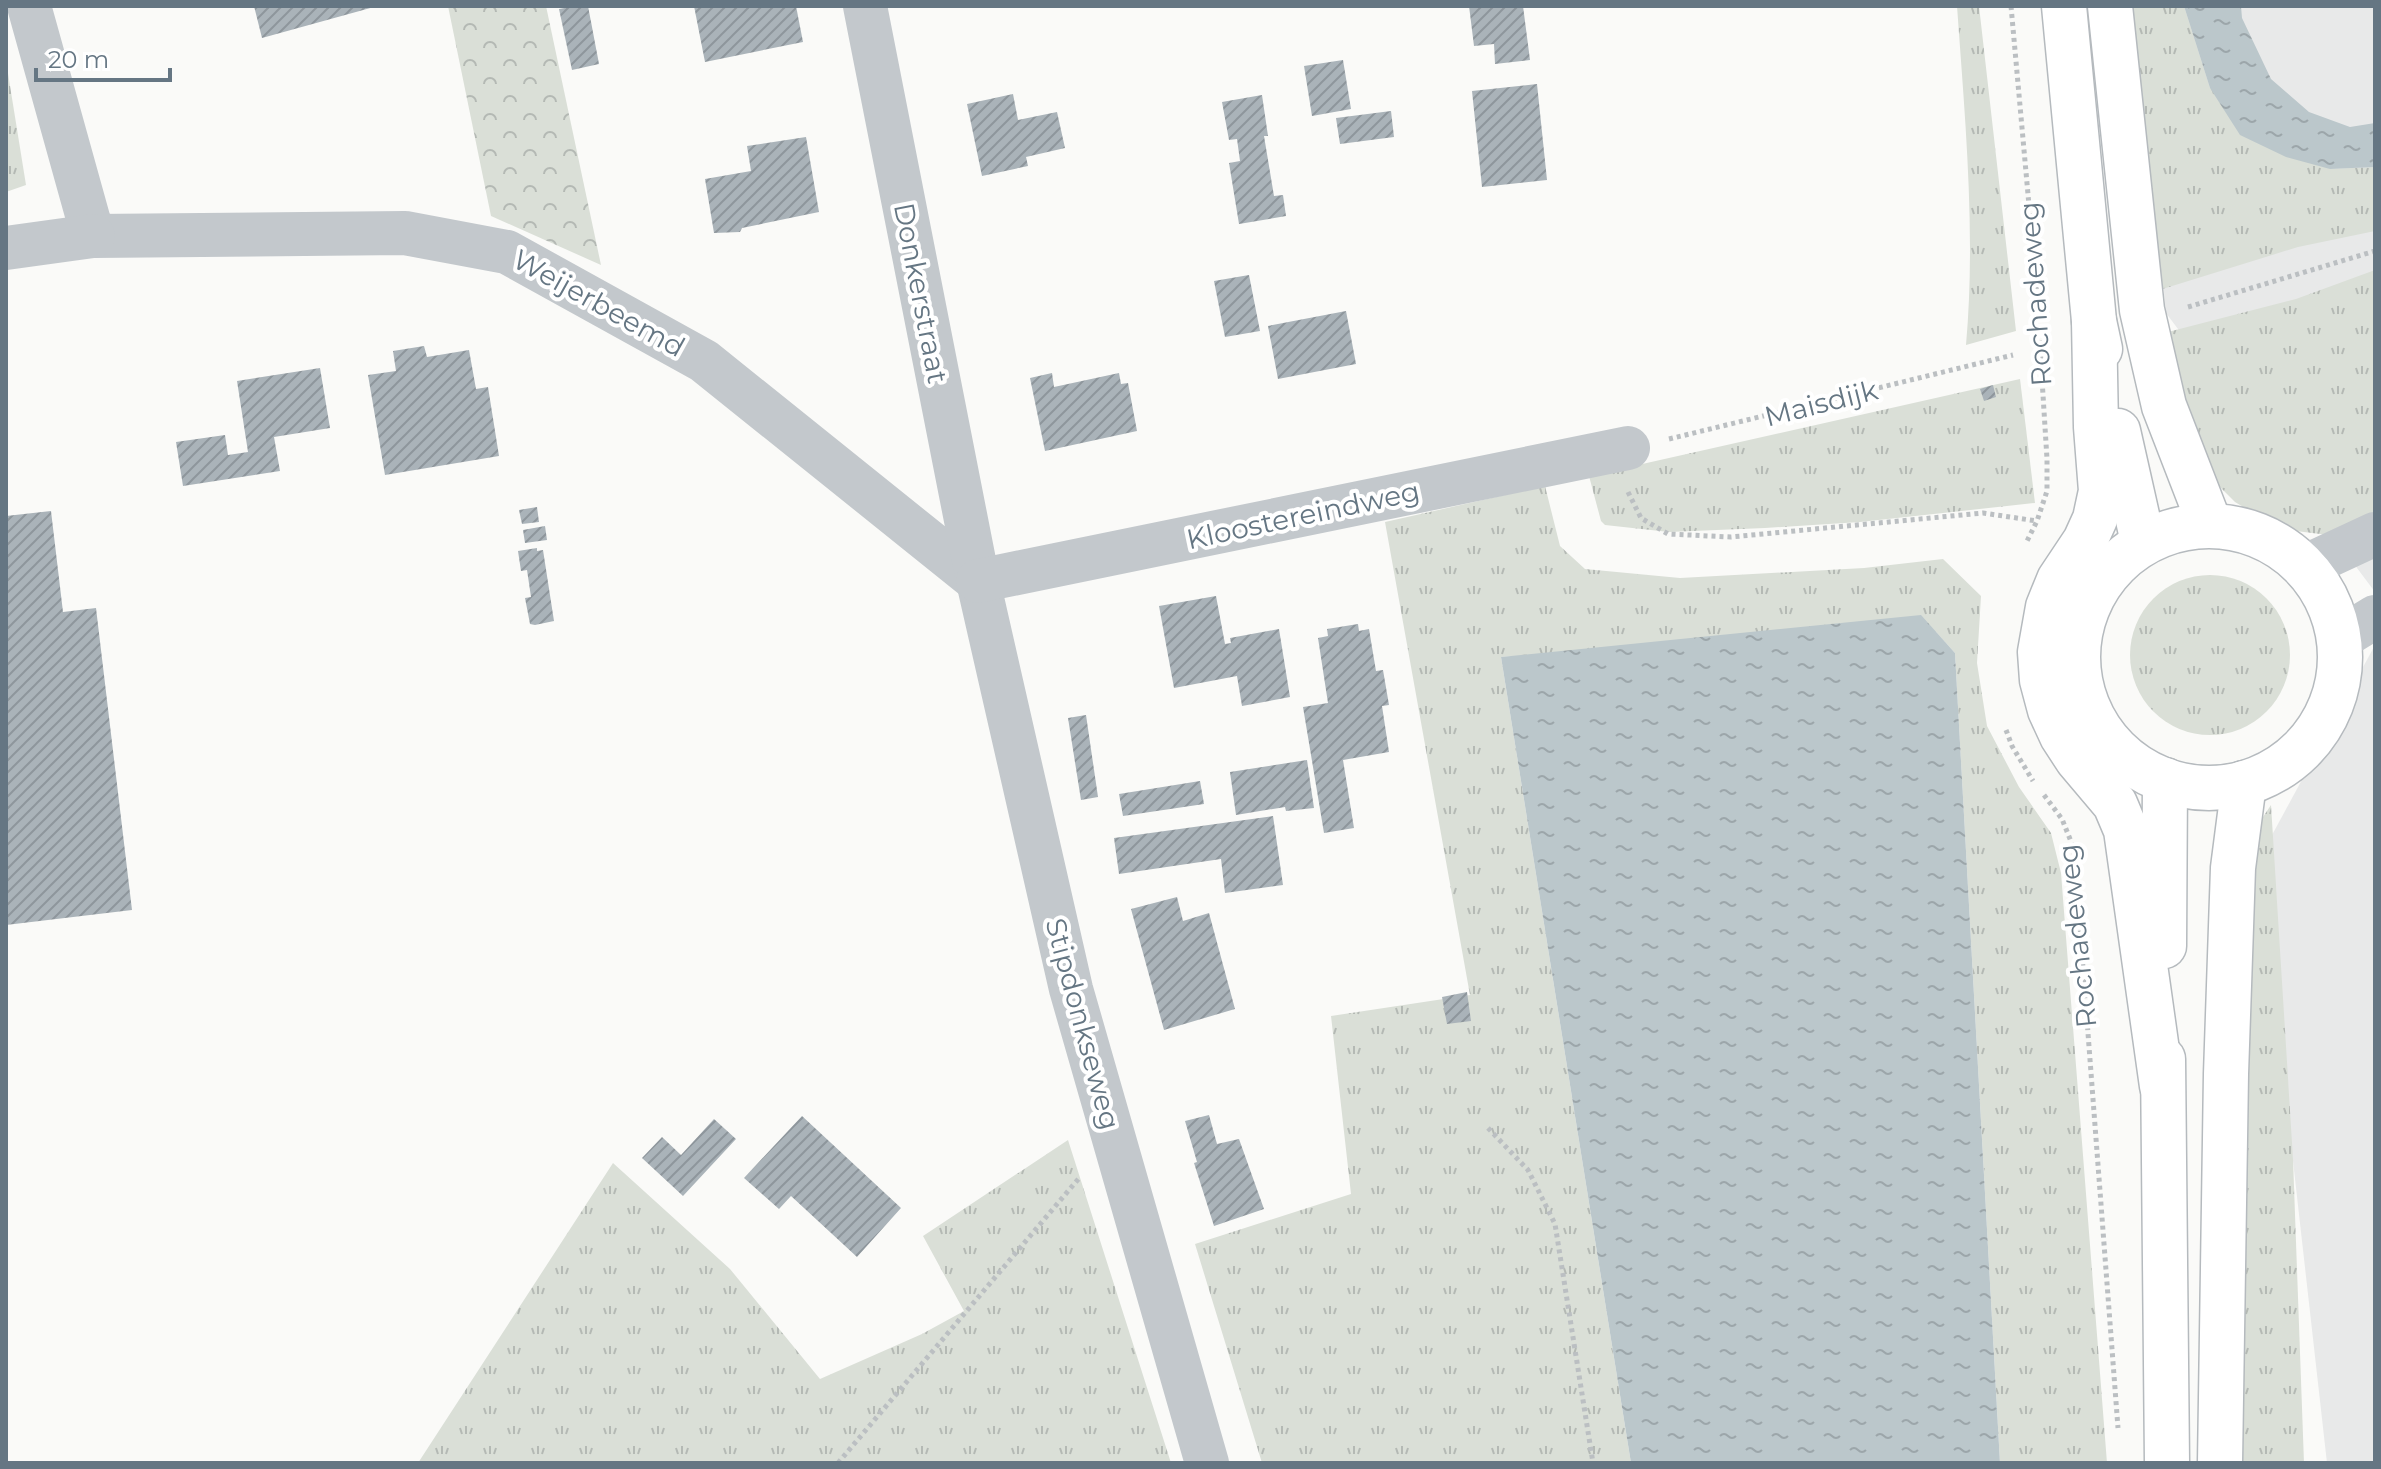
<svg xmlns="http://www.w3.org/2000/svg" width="2381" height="1469" font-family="Montserrat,sans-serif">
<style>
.built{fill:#e8e9e9}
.grass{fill:url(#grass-tufts)}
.forest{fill:url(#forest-crowns)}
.water{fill:url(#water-ripples)}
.building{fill:url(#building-hatch)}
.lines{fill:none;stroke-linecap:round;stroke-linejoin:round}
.major-casing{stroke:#b5babe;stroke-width:47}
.path{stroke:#bbbfc2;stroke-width:5;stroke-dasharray:4 4;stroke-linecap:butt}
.minor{stroke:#c3c8cc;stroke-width:44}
.major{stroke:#fff;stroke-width:44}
.labels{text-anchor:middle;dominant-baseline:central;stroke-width:8;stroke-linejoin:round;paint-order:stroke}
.street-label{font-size:28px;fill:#657683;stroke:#fff}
</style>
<defs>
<pattern id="grass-tufts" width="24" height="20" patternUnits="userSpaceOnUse" patternTransform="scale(2)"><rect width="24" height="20" fill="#dadfd7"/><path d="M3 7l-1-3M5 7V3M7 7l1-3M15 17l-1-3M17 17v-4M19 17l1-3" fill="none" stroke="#b4b9b4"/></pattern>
<pattern id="forest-crowns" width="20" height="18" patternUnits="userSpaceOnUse" patternTransform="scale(2)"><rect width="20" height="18" fill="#dadfd7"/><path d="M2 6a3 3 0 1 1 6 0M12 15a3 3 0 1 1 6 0" fill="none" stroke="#b4b9b4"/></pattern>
<pattern id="water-ripples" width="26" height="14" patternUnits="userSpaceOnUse" patternTransform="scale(2)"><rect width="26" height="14" fill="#bbc7cb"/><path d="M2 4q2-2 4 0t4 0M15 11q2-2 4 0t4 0" fill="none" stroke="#9ca6aa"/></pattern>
<pattern id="building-hatch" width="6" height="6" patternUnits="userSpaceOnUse" patternTransform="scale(2)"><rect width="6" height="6" fill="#aab3b9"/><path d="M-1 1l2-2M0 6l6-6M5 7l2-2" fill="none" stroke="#8e969c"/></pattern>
</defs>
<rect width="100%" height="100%" fill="#fafaf8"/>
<g class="built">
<polygon points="2136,6 2375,6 2375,592 2166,313"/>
<polygon points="2375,645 2375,1463 2327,1463 2259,859"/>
</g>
<g class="grass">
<path d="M1957 6H1979L2016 331 1966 345C1976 232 1965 119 1957 6Z"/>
<polygon points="2130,6 2184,6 2210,88 2330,169 2375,167 2375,231 2298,247 2156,291"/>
<polygon points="6,61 26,185 6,192"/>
<polygon points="2375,270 2375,520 2336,536 2280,529 2235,502 2212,479 2193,440 2164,333 2296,299"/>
<polygon points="2020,379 2035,503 1860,522 1765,528 1669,532 1605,525 1601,521 1589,476"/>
<polygon points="1545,486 1560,546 1585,569 1680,578 1864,568 1943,559 1981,596 1977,663 1987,726 2019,787 2051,833 2061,873 2107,1463 2000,1463 1955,653 1936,632 1501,657 1631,1463 1262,1463 1195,1244 1351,1194 1331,1016 1470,995 1385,522"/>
<circle cx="2210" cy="655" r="80"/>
<polygon points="2271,805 2293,1159 2304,1463 2235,1463 2253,832"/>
<polygon points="1068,1140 1171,1463 418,1463 613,1163 730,1269 820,1379 922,1334 964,1311 923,1236"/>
</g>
<polygon class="forest" points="448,6 546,6 601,265 491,216"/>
<g class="water">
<polygon points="2184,6 2241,6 2242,18 2271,79 2309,112 2350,127 2375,123 2375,167 2330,169 2286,157 2240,135 2210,88"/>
<polygon points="1921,615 1955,653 2000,1463 1631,1463 1501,657"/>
</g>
<g class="building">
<polygon points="254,6 374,6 374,7 262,38"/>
<polygon points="575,6 588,6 599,64 572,70 559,9"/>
<polygon points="694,6 796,6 803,42 705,62"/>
<polygon points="1469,6 1523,6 1530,60 1495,64 1494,44 1474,46"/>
<polygon points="1343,60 1351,109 1312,116 1304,66"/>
<polygon points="1537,84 1547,180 1482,187 1472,91"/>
<polygon points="1013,94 1018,120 1057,112 1065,148 1026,157 1028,166 982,176 967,104"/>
<polygon points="1262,95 1268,136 1264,136 1274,196 1283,195 1286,216 1239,224 1229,163 1240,161 1237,139 1229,140 1222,102"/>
<polygon points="1391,111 1394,137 1340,144 1336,118"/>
<polygon points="806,137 819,212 742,228 740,232 714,233 705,179 751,171 747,146"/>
<polygon points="1249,275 1260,331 1225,337 1214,281"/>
<polygon points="1346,311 1356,364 1278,379 1268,326"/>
<polygon points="424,346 427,357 469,350 476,389 488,387 499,456 385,475 368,375 396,371 393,351"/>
<polygon points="320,368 330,428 274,437 280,471 183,486 176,442 225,435 228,455 248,452 237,381"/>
<polygon points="1052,373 1054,387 1119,373 1121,384 1128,383 1137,431 1045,451 1030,378"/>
<polygon points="1993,385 1996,397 1984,401 1980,389"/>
<polygon points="537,507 539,522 522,524 519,510"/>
<polygon points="51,511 63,612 96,608 132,910 6,925 6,516"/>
<polygon points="545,526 547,540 525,543 523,530"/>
<polygon points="537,548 537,551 543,550 554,621 535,625 530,624 525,598 531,597 527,570 521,571 518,551"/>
<polygon points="1216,596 1225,644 1231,643 1230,638 1279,629 1290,697 1242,706 1237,676 1174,688 1159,606"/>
<polygon points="1358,624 1359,631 1369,629 1376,671 1383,670 1389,705 1382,706 1389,752 1343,760 1354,828 1324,833 1303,707 1328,703 1318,638 1328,636 1327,629"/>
<polygon points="1086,715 1098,797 1081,800 1068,718"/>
<polygon points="1307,760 1314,808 1286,811 1285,807 1236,815 1230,772"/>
<polygon points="1200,781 1204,804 1123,816 1119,794"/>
<polygon points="1273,816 1283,885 1225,893 1221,859 1119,874 1114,838"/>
<polygon points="1177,897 1183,921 1209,913 1235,1009 1164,1030 1131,909"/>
<polygon points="1467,992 1471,1021 1447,1024 1442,997"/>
<polygon points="1209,1115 1217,1144 1239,1139 1264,1209 1214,1226 1194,1163 1197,1162 1185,1121"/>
<polygon points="802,1116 901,1208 857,1257 791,1196 779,1209 744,1178"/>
<polygon points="714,1119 736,1139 683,1196 642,1158 662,1137 681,1155"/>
</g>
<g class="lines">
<g class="major-casing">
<g id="major">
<polyline points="2064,6 2094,321 2100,349"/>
<polyline points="2110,6 2142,310 2164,406 2210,525"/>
<polyline points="2094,321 2096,427 2101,491 2095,519 2085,541 2059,580 2048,607 2040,652 2042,680 2050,710 2062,736 2077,759 2115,804 2126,830 2162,1086"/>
<polyline points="2118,431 2143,542"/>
<circle cx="2209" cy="657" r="131"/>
<polyline points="2164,946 2165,780"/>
<polyline points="2163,1059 2167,1463"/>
<polyline points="2220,1463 2226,1074 2233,868 2244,783"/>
</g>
</g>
<g class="path">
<polyline points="2011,6 2036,283 2047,459 2047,491 2037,521 2026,543"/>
<polyline points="2188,307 2375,251"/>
<polyline points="1669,439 2013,355"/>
<polyline points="1628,492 1641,518 1668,534 1731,537 1983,513 2037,521"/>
<polyline points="2006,730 2012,746 2033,781"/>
<polyline points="2044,795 2062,819 2074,849 2118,1428"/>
<polyline points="1488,1128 1528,1170 1555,1224 1593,1463"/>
<polyline points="838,1463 1080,1177"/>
</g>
<g class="minor">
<polyline points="29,6 93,236 405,233 507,252 704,361 978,581"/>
<polyline points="865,6 978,581 1071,989 1207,1463"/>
<polyline points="6,248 93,236"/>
<polyline points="2304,567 2375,534"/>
<polyline points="978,581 1628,448"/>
<polyline points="2339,639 2375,617"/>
</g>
<use href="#major" class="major"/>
</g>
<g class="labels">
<g class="street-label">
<text transform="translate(921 293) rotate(79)">Donkerstraat</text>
<text transform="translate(2035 294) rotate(-94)">Rochadeweg</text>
<text transform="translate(599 303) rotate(29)">Weijerbeemd</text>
<text transform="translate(1821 403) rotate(-14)">Maisdijk</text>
<text transform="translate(1303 515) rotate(-12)">Kloostereindweg</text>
<text transform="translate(2077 936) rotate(-96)">Rochadeweg</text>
<text transform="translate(1083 1024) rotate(75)">Stipdonkseweg</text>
</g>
</g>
<rect width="2381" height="1469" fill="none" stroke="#657683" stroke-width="16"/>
<path d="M36 68v12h134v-12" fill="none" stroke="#657683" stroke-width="4"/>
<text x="48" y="68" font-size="24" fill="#657683" stroke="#ffffff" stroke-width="6" paint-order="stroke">20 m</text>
</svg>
